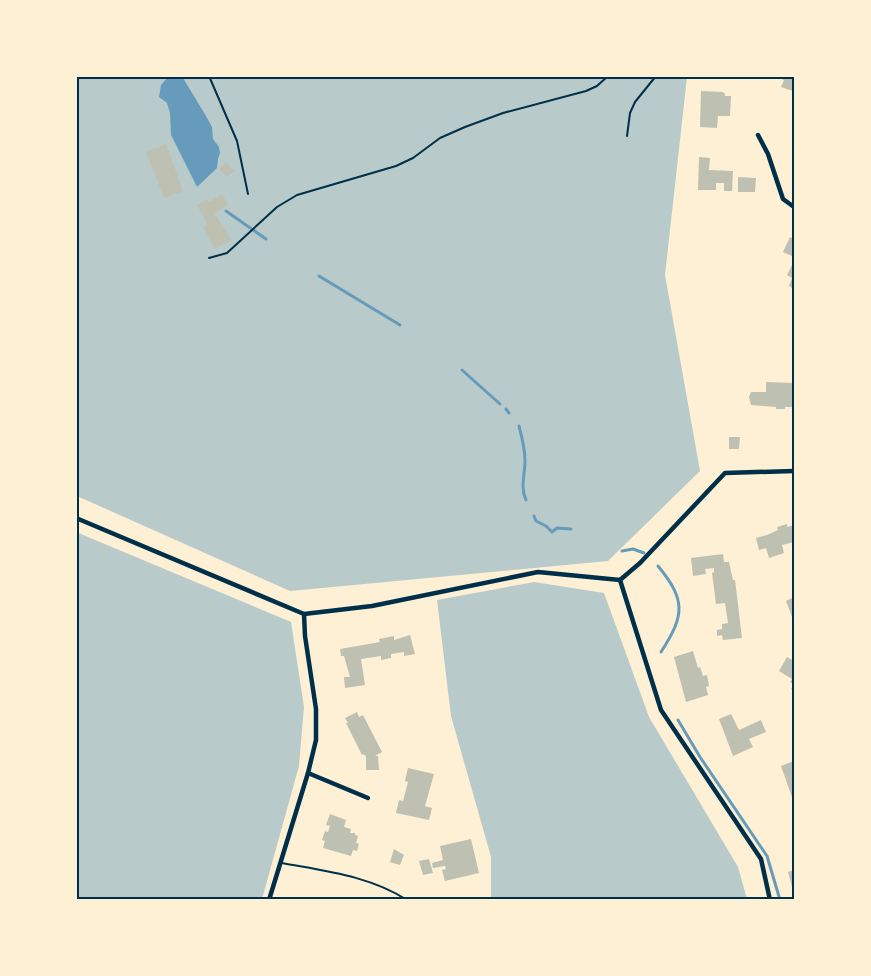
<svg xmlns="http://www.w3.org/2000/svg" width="871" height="976" font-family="Bitter,serif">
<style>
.green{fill:#b9caca}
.water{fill:#669bbc}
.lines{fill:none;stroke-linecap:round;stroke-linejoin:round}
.stream{stroke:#669bbc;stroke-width:3}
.building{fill:#bec0b2}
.path{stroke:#003049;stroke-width:2}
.service{stroke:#003049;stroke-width:2}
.minor{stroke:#003049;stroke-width:4.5}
.neatline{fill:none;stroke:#003049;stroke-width:2}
</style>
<rect width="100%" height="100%" fill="#fdf0d5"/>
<g class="green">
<polygon points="77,77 687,77 665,275 700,471 608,561 290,591 77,496"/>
<polygon points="76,532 291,622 304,707 299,766 262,899 77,899"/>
<polygon points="534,582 604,593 649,717 738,867 747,899 491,899 491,857 451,716 437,600"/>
</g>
<polygon class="water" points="168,77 183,78 206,116 212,127 213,139 219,147 220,153 218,159 217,168 197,187 171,135 170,113 167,103 159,97 161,85"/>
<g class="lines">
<g class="stream">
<polyline points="226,211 266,239"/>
<polyline points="319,276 400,325"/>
<polyline points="462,370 500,404"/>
<polyline points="506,409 509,413"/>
<path d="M519 426C522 437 525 449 525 461 525 474 520 487 526 500"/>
<polyline points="534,516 536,521 546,526 552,532 557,528 571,529"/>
<polyline points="622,551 633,549 644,553"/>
<path d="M658 566C686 600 685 615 661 652"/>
<polyline points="678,720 700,757 767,856 780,900"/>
</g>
</g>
<g class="building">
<polygon points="775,76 794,76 793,91 781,87 784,80"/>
<polygon points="701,91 723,92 725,94 725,96 731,96 730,116 718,116 717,128 700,127"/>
<polygon points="166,144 183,191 164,198 146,152"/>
<polygon points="699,157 710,158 709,170 733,171 732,191 724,191 724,183 716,183 716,190 698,190"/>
<polygon points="226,162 234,171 227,177 219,169"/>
<polygon points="738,177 756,178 755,192 738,192"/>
<polygon points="222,194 228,205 214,213 231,240 215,249 203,228 208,225 197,205 207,199 209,202"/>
<polygon points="790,237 794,239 794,257 783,252"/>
<polygon points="792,265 794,266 794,289 789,286 792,278 787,275"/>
<polygon points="766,382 794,383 794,407 785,407 785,409 776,409 776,407 751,405 749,397 751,392 766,392"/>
<polygon points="729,437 740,437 739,449 729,449"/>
<polygon points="787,524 787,527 794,525 794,542 782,545 784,553 769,558 766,548 759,550 756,538 767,535 778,530 777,527"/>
<polygon points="723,554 724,562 729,562 733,580 735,580 742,638 723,640 722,635 717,636 717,630 722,629 722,624 728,623 725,603 716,604 712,573 714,572 714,568 705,569 706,574 693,576 691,558"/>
<polygon points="794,597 794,622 786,601"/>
<polygon points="410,635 415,654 404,656 404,652 391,654 391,658 381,660 381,656 361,659 365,685 345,688 344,677 350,677 344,656 341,656 340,649 380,642 379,639 394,636 394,640"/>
<polygon points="693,651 698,668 700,667 703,676 707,675 709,686 706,687 708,695 686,702 674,657"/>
<polygon points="787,657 794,661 794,691 791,689 794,685 790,682 792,679 779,671"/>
<polygon points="357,712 359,717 363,715 382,752 375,756 378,756 379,770 366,770 366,757 364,754 362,755 346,723 348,723 345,718"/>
<polygon points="731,714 739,730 761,720 766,732 749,739 753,747 733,756 719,719"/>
<polygon points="794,761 794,803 781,766"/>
<polygon points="408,768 434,774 425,806 432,808 429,820 396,813 399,800 403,801 408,782 405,781"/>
<polygon points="330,814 346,820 344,827 351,829 350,833 355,833 355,835 358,836 356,843 359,844 357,851 353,850 351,856 323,848 325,841 322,840 325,831 328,832 330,826 326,825"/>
<polygon points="471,839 479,873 445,881 442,870 446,869 445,866 433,868 432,863 443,860 440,846"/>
<polygon points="394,849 404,855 400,865 390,862"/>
<polygon points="429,859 433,873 423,875 419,861"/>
<polygon points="794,870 794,886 792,887 788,872"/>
</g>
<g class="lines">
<g class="path">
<polyline points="209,76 237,141 248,194"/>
<polyline points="627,136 630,113 635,102 656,76"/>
<polyline points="209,258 227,253 277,207 297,195 396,166 413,158 440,138 465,127 503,113 586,91 597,86 608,76"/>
</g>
<path class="service" d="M282 863C325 871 370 876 407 900"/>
<g class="minor">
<polyline points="758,135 768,154 783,199 794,207"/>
<polyline points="76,518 304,614 372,606 538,572 620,580 640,563 725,473 794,471"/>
<polyline points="620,580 661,710 761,859 770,900"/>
<polyline points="308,773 368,798"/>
<polyline points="269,900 308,773 316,740 316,709 305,636 304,614"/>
</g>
</g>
<rect width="871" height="976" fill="none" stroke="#fdf0d5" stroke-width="156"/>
<rect x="78" y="78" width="715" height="820" class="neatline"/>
</svg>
